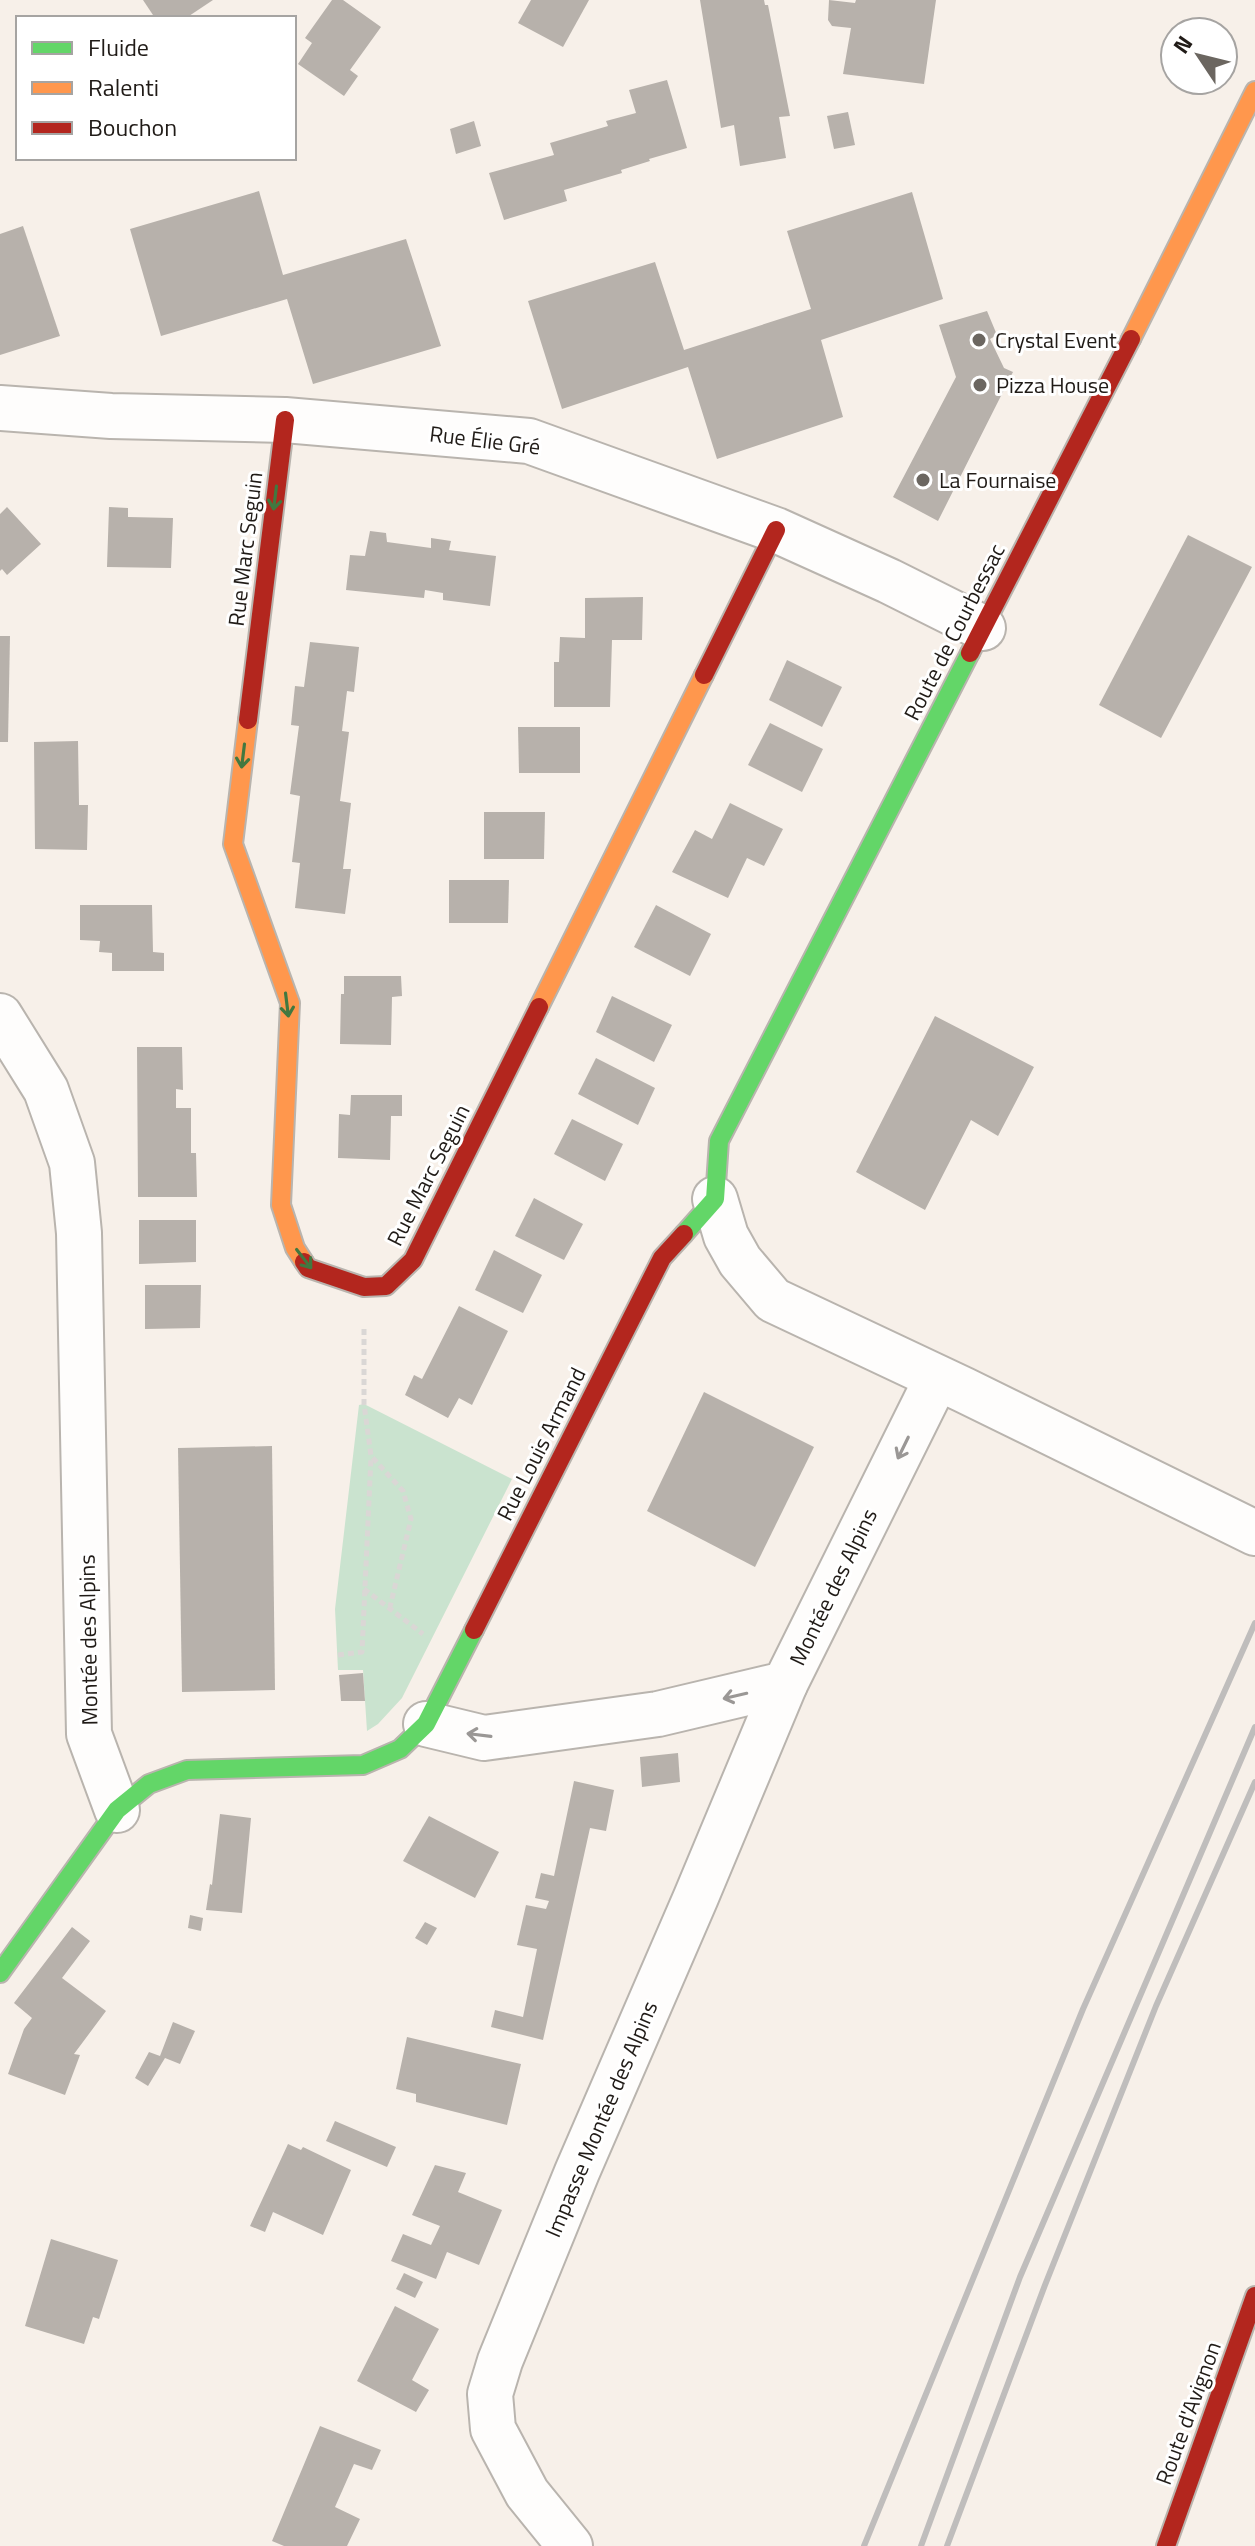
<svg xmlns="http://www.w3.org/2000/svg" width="1255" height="2546" font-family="'Titillium Web',sans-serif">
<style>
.green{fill:#cae3cf}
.building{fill:#b7b1ab}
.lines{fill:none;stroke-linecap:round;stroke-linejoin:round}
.street-casing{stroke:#b9b4ae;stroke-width:48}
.fast-casing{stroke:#b9b4ae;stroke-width:22}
.slow-casing{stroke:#b9b4ae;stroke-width:22}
.jam-casing{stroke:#b9b4ae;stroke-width:22}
.path{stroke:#dad7d5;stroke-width:5;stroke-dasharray:6 4;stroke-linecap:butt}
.street{stroke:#fefdfc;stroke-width:44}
.fast{stroke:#63d668;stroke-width:18}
.slow{stroke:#ff974d;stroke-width:18}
.jam{stroke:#b3261e;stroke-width:18}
.rail{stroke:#bfbdbc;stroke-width:6}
.oneway{stroke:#427840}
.oneway2{stroke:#9a9795}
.poi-dot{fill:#6b6660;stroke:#fff;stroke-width:3}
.labels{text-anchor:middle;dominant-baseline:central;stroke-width:6;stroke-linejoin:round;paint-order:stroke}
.poi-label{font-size:22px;fill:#201b17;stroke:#fff;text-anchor:start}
.street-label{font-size:22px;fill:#201b17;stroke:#fff}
</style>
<rect width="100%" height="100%" fill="#f7f0e9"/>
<polygon class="green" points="364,1404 512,1479 402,1698 378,1724 367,1731 363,1670 338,1670 335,1609 359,1405"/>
<g class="building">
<polygon points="143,0 213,0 186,18 155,18"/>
<polygon points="332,0 343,0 381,27 350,70 358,76 344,96 298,64 312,43 305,38"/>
<polygon points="531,0 589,0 563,47 518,23"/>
<polygon points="700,0 764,0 765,5 768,5 790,116 779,117 786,158 740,166 734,125 721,128"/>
<polygon points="829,0 855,3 856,0 936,0 924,84 843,74 851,28 832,26 828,20"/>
<polygon points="667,80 687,148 649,159 650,161 621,170 622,173 564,190 567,201 504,220 489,173 554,155 550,143 608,126 606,121 636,113 629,90"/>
<polygon points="848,112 855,145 834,149 827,116"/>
<polygon points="474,121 481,146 456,154 450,129"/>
<polygon points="259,191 283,275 406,239 441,346 313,384 287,299 161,336 130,229"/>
<polygon points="912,192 943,299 821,340 843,417 717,459 688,367 562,409 528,301 655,262 684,350 811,309 787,231"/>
<polygon points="23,226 60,336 0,355 0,234"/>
<polygon points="987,311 997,335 990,339 1004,368 1013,372 938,521 893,497 956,377 939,325"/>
<polygon points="7,507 41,544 7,575 2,569 0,571 0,514"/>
<polygon points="109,507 128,508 128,517 173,518 171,568 107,567"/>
<polygon points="370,531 386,533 387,542 431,548 431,538 451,541 449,550 496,556 490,606 443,600 443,593 425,590 424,598 346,590 350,555 365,556"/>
<polygon points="1188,535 1252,567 1161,738 1099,705"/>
<polygon points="643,597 642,640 612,640 610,707 554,707 554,662 559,662 560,637 585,638 585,598"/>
<polygon points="0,636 10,636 8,742 0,742"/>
<polygon points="310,642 359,647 354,692 347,691 342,731 349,732 340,801 351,803 343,869 351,869 345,914 295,908 300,863 292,862 300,796 290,794 299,726 291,725 295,686 304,687"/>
<polygon points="787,660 842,687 822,727 769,700"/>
<polygon points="770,723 823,749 802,792 748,765"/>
<polygon points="518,727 580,727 580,773 519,773"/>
<polygon points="78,741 79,805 88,805 87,850 35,849 34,742"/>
<polygon points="730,803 783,829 764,866 747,858 728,898 672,872 695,830 712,839"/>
<polygon points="484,812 545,812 544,859 484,859"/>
<polygon points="449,880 509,880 508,923 449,923"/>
<polygon points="80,905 152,905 153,952 164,953 164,971 112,971 112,953 99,952 100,941 80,940"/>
<polygon points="656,905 711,934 690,976 634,947"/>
<polygon points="344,976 401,976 402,996 392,997 391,1045 340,1044 341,994 344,994"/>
<polygon points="612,996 672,1025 654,1062 596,1032"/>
<polygon points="935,1016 1034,1067 998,1136 971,1120 925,1210 856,1172"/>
<polygon points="137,1047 182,1047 183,1090 176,1089 176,1108 191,1108 191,1153 196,1153 197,1197 138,1197"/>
<polygon points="596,1058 655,1088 638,1125 578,1094"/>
<polygon points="351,1095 402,1095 402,1116 391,1116 390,1160 338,1158 339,1114 350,1115"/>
<polygon points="572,1119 623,1144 605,1181 554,1154"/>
<polygon points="534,1198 583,1224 564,1260 515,1236"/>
<polygon points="139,1220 196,1220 196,1262 139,1264"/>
<polygon points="494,1250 542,1275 523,1313 475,1290"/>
<polygon points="145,1285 201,1285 200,1328 145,1329"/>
<polygon points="459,1306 508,1331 472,1405 459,1398 448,1418 405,1395 414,1375 422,1379"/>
<polygon points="704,1392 814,1447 755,1567 647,1511"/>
<polygon points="272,1446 275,1690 182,1692 178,1448"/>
<polygon points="363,1673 365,1701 341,1701 339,1675"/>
<polygon points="678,1753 680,1782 642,1787 640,1757"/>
<polygon points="574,1781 614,1790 606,1831 590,1828 543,2040 491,2027 495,2010 523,2017 537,1949 517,1945 526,1905 546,1909 549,1901 535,1898 541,1873 554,1876"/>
<polygon points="220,1814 251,1818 242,1913 206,1910 210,1884 212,1885"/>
<polygon points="429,1816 499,1852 475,1898 403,1861"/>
<polygon points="190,1915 203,1918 201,1931 188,1928"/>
<polygon points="425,1922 437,1928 427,1945 415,1938"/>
<polygon points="72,1927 90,1941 62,1978 106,2011 74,2054 80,2055 65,2095 8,2074 24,2029 32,2018 14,2003"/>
<polygon points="173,2022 195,2031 180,2064 165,2058 148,2086 135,2078 149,2052 160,2056"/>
<polygon points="407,2037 521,2064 507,2125 416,2102 416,2094 396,2089"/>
<polygon points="335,2121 396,2147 387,2167 326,2141"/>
<polygon points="288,2144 301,2150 303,2147 351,2170 323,2235 273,2212 265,2232 250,2226"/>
<polygon points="435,2165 466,2173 458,2192 502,2210 479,2265 447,2252 436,2279 391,2261 403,2234 431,2245 440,2226 412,2215"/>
<polygon points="51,2239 118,2260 99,2319 93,2317 84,2344 25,2326"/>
<polygon points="404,2273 423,2282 415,2298 396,2289"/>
<polygon points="395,2306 439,2329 412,2380 429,2390 416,2412 357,2381"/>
<polygon points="320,2426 381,2450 372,2470 354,2464 335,2507 360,2519 347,2546 284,2546 272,2541"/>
</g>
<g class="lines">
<g class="street-casing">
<g id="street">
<polyline points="0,408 111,416 285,420 529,441 776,530 889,581 983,628"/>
<polyline points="0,1016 46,1090 72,1163 79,1233 89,1734 117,1810"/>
<polyline points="715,1199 726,1236 740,1261 773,1300 964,1390 1255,1533"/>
<polyline points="426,1724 484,1738 658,1714 785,1684 937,1378"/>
<polyline points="570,2546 527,2493 493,2429 490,2394 500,2361 577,2172 696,1897 785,1684"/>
</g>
</g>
<g class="fast-casing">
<g id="fast">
<polyline points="684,1234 715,1199 719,1141 970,653"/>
<polyline points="0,1973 117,1810 149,1784 187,1770 363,1765 400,1749 426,1724 474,1630"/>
</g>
</g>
<g class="slow-casing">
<g id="slow">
<polyline points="1131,339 1255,91"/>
<polyline points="248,720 233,844 290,1003 281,1205 295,1248 304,1262"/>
<polyline points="539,1007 704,675"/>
</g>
</g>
<g class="jam-casing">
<g id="jam">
<polyline points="970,653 1131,339"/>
<polyline points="704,675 776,530"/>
<polyline points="248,720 285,420"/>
<polyline points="304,1262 308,1268 364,1287 386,1286 413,1260 539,1007"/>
<polyline points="474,1630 662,1258 684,1234"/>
<polyline points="1166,2546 1255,2296"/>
</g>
</g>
<g class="path">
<polyline points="364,1329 364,1404 371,1456 403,1491 411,1519 390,1607"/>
<polyline points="364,1589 423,1634"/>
<polyline points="338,1655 362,1652 371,1457"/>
</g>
<use href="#street" class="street"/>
<use href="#fast" class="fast"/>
<use href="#slow" class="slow"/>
<use href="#jam" class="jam"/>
<g class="rail">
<polyline points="864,2546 1083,2009 1255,1623"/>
<polyline points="921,2546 1020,2277 1255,1727"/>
<polyline points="947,2546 1045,2285 1156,2006 1255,1782"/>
</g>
</g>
<defs><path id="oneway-shaft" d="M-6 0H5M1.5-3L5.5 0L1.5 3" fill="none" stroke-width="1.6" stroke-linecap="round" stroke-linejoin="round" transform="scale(2)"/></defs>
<g class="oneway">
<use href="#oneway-shaft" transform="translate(275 498) rotate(97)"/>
<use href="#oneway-shaft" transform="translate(243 756) rotate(97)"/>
<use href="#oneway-shaft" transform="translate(287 1005) rotate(83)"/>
<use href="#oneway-shaft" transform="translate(304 1259) rotate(52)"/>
</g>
<g class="oneway2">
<use href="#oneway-shaft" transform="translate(903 1448) rotate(116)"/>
<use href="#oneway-shaft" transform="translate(735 1696) rotate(167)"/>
<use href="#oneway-shaft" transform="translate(479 1735) rotate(-173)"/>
</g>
<g class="poi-dot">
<circle cx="979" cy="340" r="8"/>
<circle cx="980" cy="385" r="8"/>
<circle cx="923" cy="480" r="8"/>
</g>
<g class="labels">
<g class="poi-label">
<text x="995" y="340">Crystal Event</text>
<text x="996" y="385">Pizza House</text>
<text x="939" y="480">La Fournaise</text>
</g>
<g class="street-label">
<text transform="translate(485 440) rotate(7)">Rue Élie Gré</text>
<text transform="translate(245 549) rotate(-83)">Rue Marc Seguin</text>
<text transform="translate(954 632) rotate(-63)">Route de Courbessac</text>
<text transform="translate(428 1175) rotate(-63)">Rue Marc Seguin</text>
<text transform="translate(541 1444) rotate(-63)">Rue Louis Armand</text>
<text transform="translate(833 1587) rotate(-64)">Montée des Alpins</text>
<text transform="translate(88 1640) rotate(-91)">Montée des Alpins</text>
<text transform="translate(601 2119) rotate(-67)">Impasse Montée des Alpins</text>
<text transform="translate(1188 2413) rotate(-70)">Route d'Avignon</text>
</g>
</g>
<rect x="16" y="16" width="280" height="144" fill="#ffffff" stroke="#a6a4a2" stroke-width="2"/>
<rect x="32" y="42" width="40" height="12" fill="#63d668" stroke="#a6a4a2" stroke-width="2"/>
<text x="88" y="56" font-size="24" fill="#201b17">Fluide</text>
<rect x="32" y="82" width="40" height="12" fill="#ff974d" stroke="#a6a4a2" stroke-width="2"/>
<text x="88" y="96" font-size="24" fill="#201b17">Ralenti</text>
<rect x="32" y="122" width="40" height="12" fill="#b3261e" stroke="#a6a4a2" stroke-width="2"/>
<text x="88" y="136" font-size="24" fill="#201b17">Bouchon</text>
<g transform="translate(1199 56) rotate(305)"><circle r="38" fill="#ffffff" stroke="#a6a4a2" stroke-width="2"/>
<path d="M0-6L14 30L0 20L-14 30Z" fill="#6b6660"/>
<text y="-12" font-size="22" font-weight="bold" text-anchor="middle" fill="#201b17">N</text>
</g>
</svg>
